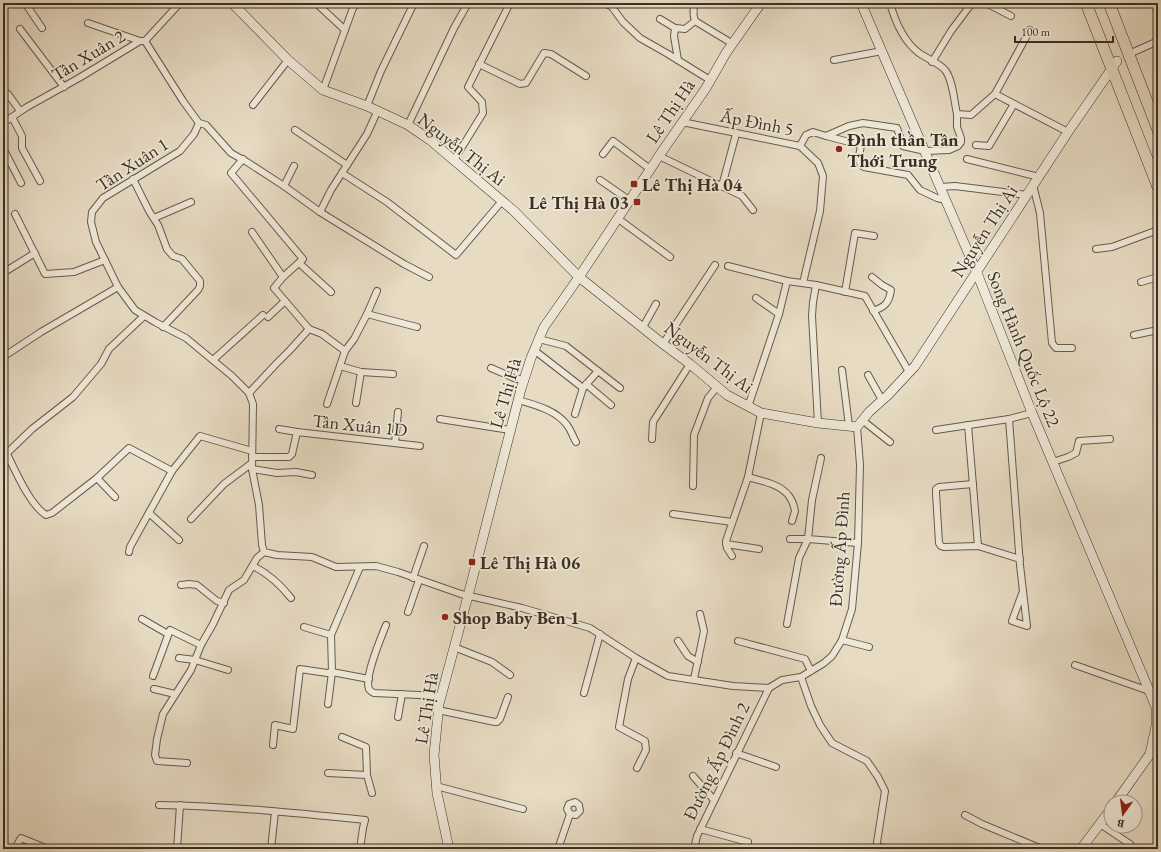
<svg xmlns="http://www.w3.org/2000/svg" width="1161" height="852" font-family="'EB Garamond',serif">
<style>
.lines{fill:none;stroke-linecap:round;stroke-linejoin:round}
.street-casing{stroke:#655b4c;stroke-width:8}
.secondary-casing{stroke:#3a3025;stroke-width:10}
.highway-casing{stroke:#3a3025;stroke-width:12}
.street{stroke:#efe8d8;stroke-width:6}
.secondary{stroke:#efe8d8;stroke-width:9}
.highway{stroke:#e7dbc3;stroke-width:11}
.poi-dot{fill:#8f2418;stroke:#efe8d8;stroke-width:1.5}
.labels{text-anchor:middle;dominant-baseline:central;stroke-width:3.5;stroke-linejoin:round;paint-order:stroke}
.street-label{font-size:18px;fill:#3a3025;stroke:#efe8d8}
.poi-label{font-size:18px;font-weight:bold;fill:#3a3025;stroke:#efe8d8;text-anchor:start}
</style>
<rect width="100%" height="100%" fill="#e7dbc3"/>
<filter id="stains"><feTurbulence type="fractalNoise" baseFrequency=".005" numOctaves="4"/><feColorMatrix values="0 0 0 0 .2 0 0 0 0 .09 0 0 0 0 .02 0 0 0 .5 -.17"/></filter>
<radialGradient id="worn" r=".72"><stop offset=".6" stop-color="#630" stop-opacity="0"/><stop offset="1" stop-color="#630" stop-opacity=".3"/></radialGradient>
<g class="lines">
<g class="street-casing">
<g id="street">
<polyline points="25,3 42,28"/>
<polyline points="316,3 345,30"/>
<polyline points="605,3 612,7 623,22 640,38 668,54 710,80"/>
<path d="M694 3C694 11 692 12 695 21L733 44"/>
<path d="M890 3C895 21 903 41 919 53 926 58 939 63 945 70 953 80 954 101 957 114L971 115 995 94 1068 132"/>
<polyline points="986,3 1011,16"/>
<polyline points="660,19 675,28"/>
<polyline points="88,23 140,41"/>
<polyline points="20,29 64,87"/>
<polyline points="145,41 183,101 199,123 194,134 180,151 103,198 92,212 91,222 96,242 118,287 135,310 155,322 186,338 232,376 249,393 253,404 252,469 259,505 262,545 264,552 277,555 312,557 336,567 376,566 398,572 461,594 522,608 590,628 636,658 668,676 733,686 769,688 782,680 801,677 824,663 832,656 842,640 852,609 858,543 860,465 857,427"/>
<polyline points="1129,54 1158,41"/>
<polyline points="678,60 674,36 675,28 685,29 695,21"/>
<polyline points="834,60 882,51"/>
<polyline points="932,62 951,31 972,3"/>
<polyline points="479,64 520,84 526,83 544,53 551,54 586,76"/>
<polyline points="323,90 353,8 358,3"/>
<polyline points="3,93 8,94 20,111"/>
<polyline points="995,94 1030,30"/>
<polyline points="253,105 288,60"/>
<polyline points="367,106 381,71 414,3"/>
<polyline points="12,117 22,136 22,148 40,181"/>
<polyline points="682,122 800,146 818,163 823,176 820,211 803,283"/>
<polyline points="3,123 27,107 79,78 140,41 145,41 180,3"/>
<polyline points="199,123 206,125 231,153 247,162 284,186 320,212 331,190 367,134 377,112"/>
<polyline points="408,125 454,28 468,3"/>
<polyline points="295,130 347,165"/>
<path d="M826 136 861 145C860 153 856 163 864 167L908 175 920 190 937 198 946 200"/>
<polyline points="976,145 989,146 1014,104"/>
<polyline points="800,146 806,135 813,132 826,136 849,126 863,123 897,128 903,146 925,151 949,150 958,146 961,142 961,138 957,127 957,114"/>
<polyline points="3,148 21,183"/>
<polyline points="603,154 613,141 650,169"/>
<polyline points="659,156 742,196 753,210"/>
<polyline points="243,159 231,173 303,259 283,277 274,288 309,329"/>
<polyline points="967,159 1039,177"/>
<polyline points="454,160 483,113 482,102 468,87 510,3"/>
<polyline points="342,173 387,202 456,255 502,201"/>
<polyline points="133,179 149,211 158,225 167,249 173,256 182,259 200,281 200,286 198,290 163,327"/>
<polyline points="600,180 629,200"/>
<polyline points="1033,185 1040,213 1052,343 1056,348 1072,348"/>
<polyline points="284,186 294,166"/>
<polyline points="722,186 736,134"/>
<polyline points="940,187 955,186 1027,195"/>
<polyline points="320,212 404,264 429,277"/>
<polyline points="15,214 45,274 74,272 105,260"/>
<polyline points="154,218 191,202"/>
<polyline points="617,218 670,257"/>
<polyline points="252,232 283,277"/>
<polyline points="1096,249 1112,247 1158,230"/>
<polyline points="299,263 331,292"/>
<polyline points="728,266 787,281 779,314 748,407"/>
<polyline points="3,273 35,253"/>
<path d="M872 277 882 285 891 290C889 303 885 307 873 311"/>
<polyline points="787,281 816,285 865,296 909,372"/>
<polyline points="1141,282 1158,277"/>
<polyline points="816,285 813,302 812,316 818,423"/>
<polyline points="845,292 855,233 874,236"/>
<polyline points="756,298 779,314"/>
<polyline points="367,314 377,291"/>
<polyline points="268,317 285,301"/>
<polyline points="643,327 656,304"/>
<polyline points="1134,335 1158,330"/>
<polyline points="539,339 566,346 598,371 583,388"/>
<polyline points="663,344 715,265"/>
<polyline points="534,350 583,388 575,414"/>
<polyline points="3,357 41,332 118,287"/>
<polyline points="213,360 263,315"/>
<polyline points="340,366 361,372 393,374"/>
<polyline points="491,368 514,378 523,380"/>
<polyline points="842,370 849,426"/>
<polyline points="598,371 620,388"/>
<polyline points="868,375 882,400"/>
<polyline points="586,384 611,405"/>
<polyline points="249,393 276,364 290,350 309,329 322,334 345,351 354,339 367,314 417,327"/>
<path d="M518 400C535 405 556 410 567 425 571 430 573 437 576 442"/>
<polyline points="356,403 361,372"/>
<polyline points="327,404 345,351"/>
<polyline points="440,419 510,430"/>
<polyline points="1009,419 1020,565 1027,626 1012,621 1023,591"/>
<polyline points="862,420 890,442"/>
<polyline points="968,425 978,546"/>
<polyline points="279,429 297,432"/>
<polyline points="936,430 1009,419 1032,413"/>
<polyline points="652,439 653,422 690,364"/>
<polyline points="395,443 398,412"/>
<path d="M7 454C16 472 30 505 46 515L52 513 97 478"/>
<polyline points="3,457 32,429 73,397 101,364 109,349 144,316"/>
<polyline points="252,457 289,457 292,454 297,432 420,446"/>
<polyline points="821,458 812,500 808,539 858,543"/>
<polyline points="1053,462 1068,457 1076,453 1079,441 1110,439"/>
<polyline points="252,469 277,473 296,472 312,475"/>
<path d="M748 477C762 481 780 484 789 496 792 500 794 506 795 511L792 521"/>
<polyline points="973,484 939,487 936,489 936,493 939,543 941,546 944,547 978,546 1020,559"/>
<polyline points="693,486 694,435 708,398 717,387"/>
<polyline points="115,497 97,478 129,448 172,471 200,436 252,451"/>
<polyline points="149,513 179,540"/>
<polyline points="673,514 732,522"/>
<polyline points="191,519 224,484 252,463"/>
<polyline points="726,544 759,549"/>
<polyline points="129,552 130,547 172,471"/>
<polyline points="732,556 727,548 726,541 748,477 761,413"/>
<path d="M253 566C269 574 280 584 291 598"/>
<polyline points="360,567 331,635 332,672 369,679"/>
<polyline points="413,578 424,546"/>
<polyline points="181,585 189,584 197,585 217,601 224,603"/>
<polyline points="408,612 419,580"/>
<polyline points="142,619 168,634"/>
<polyline points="787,624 799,558 808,539 790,539"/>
<path d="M386 625C381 638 364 677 369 689 371 692 372 692 374 693L441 696"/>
<polyline points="304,627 331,635"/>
<polyline points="842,640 869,647"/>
<polyline points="678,641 688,656 698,662"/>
<polyline points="738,641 805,659 811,671"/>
<polyline points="454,647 492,662 510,675"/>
<polyline points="179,658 195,660 228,670"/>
<polyline points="636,658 628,679 619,727 645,741 646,750 637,768"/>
<polyline points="1075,665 1149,691"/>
<polyline points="153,676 170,630 201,645"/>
<polyline points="801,677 811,706 820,725 832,743 867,761 878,777 885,791 876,849"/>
<polyline points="694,679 704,631 700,614"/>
<polyline points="154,689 175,694"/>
<polyline points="584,693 600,634"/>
<polyline points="438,710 495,722 497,722 500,719 508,697"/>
<polyline points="398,717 402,694"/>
<polyline points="342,737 366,747 367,775"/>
<polyline points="273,745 275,725 293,729 300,669 327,673 332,672 328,704"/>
<polyline points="736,753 776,767"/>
<polyline points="187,763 157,761 155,755 157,739 163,714 191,670 201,645 213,624 229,590 244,580 257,558 264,552"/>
<polyline points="328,773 367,775 372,793"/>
<polyline points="693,776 714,800"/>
<polyline points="436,786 523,809"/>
<polygon points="575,802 579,805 580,811 576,815 570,814 567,809 569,804"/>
<path d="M159 805C228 806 297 813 365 820L363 828 360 849"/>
<polyline points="965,815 982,824 1042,849"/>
<polyline points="1100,824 1130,844"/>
<polyline points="700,829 748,842"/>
<polyline points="876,846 888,849"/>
<polyline points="15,849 21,838 48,849"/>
<polyline points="177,849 180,805"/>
<polyline points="271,849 275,812"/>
<polyline points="558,849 570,814"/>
<polyline points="694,849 697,836 769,688"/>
</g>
</g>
<g class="secondary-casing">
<g id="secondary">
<polyline points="232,3 288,60 323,90 367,106 408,125 430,140 514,211 579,277 663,344 690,364 727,395 761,413 818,423 857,427 869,412 888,395 915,366 1068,132 1117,61"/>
<polyline points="861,3 977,273 1032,413 1156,707 1156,726 1150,754 1116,802"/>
<polyline points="449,849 437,793 434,755 439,704 468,596 521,389 531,358 544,327 579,277 661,153 706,88 726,53 761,3"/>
<polyline points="1081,849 1111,809"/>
</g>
</g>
<g class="highway-casing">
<g id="highway">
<polyline points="1086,3 1158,187"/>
<polyline points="1109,3 1158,130"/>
</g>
</g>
<use href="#street" class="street"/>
<use href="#secondary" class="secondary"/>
<use href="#highway" class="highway"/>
</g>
<g class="poi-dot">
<circle cx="839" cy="149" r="4"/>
<rect x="630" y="180" width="8" height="8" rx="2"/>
<rect x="633" y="198" width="8" height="8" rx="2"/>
<rect x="468" y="558" width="8" height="8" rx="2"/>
<circle cx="445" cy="617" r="4"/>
</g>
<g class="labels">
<g class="street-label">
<text transform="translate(88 55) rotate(-31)">Tân Xuân 2</text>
<text transform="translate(670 111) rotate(-56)">Lê Thị Hà</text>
<text transform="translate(757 122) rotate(11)">Ấp Đình 5</text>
<text transform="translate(462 149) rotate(38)">Nguyễn Thị Ai</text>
<text transform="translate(132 164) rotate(-33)">Tân Xuân 1</text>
<text transform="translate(984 231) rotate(-57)">Nguyễn Thị Ai</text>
<text transform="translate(1024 349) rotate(68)">Song Hành Quốc Lộ 22</text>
<text transform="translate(709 357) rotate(37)">Nguyễn Thị Ai</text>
<text transform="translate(505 393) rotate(-74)">Lê Thị Hà</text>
<text transform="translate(360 425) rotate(6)">Tân Xuân 1D</text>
<text transform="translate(839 549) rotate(-86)">Đường Ấp Đình</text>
<text transform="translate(426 708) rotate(-81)">Lê Thị Hà</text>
<text transform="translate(716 761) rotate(-64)">Đường Ấp Đình 2</text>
</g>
<g class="poi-label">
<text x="847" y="139">Đình thần Tân<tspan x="847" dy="21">Thới Trung</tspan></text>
<text x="642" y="184">Lê Thị Hà 04</text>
<text x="629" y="202" text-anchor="end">Lê Thị Hà 03</text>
<text x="480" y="562">Lê Thị Hà 06</text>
<text x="453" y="617">Shop Baby Ben 1</text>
</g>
</g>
<rect width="1161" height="852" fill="none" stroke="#e7dbc3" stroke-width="16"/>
<rect x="4" y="4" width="1153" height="844" fill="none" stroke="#3a3025" stroke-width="2"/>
<rect x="8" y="8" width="1145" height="836" fill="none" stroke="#3a3025"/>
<g transform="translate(1123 814) rotate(194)"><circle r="19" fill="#efe8d8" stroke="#a79e90"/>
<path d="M0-3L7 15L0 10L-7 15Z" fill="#8f2418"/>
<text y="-6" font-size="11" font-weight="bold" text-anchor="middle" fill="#3a3025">B</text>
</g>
<path d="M1015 36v6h98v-6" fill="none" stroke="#3a3025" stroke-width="2"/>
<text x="1021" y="36" font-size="12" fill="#3a3025" stroke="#efe8d8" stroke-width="3" paint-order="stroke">100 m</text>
<rect width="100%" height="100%" filter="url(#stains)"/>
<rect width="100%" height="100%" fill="url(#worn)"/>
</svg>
